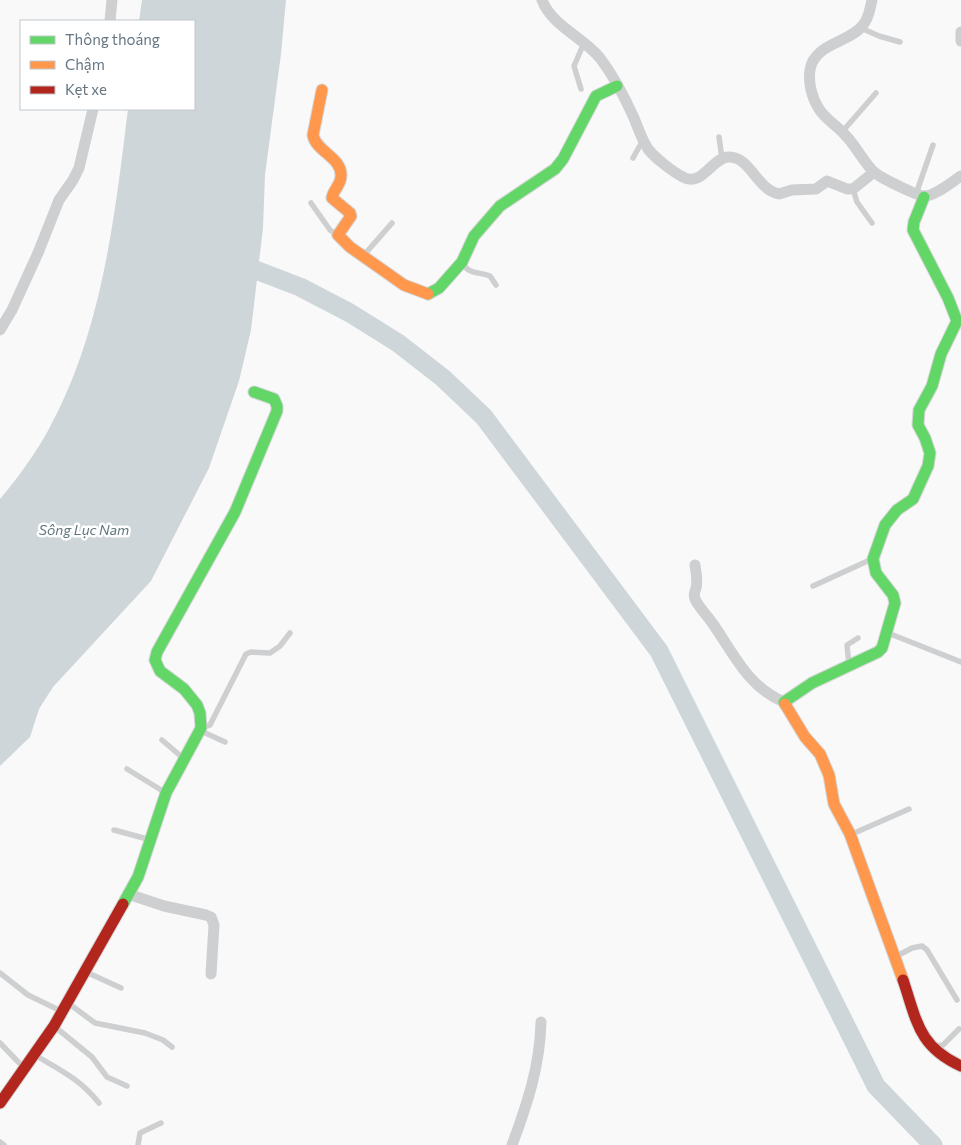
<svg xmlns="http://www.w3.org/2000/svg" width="961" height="1145" font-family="Commissioner,sans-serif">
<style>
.water{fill:#ced6d9}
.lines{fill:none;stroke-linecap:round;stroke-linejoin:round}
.river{stroke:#ced6d9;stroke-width:19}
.fast-casing{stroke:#d5d6d7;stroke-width:13}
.slow-casing{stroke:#d5d6d7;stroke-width:13}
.jam-casing{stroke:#d5d6d7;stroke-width:13}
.lane{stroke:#cecfd0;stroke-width:5.5}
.street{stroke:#cecfd0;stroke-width:11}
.fast{stroke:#63d668;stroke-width:11}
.slow{stroke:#ff974d;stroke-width:11}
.jam{stroke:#b3261e;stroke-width:11}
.labels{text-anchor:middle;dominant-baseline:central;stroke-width:5;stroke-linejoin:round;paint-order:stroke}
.water-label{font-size:14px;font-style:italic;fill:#60757c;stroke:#fff}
</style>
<rect width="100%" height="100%" fill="#f9f9f9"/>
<path class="water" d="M142 0H286L281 54 265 175 263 228 251 330 239 381 209 468 151 581 53 687 39 709 30 737 0 766V499C20 475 39 449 53 421 103 325 115 214 128 109H194V21H139Z"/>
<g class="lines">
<polyline class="river" points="235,264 248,267 300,287 350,313 398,343 443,378 484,417 659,651 876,1086 933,1145"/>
<g class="fast-casing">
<g id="fast">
<polyline points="428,294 439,288 462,262 474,236 500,206 555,169 563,159 596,96 617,86"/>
<polyline points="785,704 784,702 812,683 878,652 882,648 895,603 893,595 876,573 873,559 885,525 897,510 913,499 928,466 930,453 925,438 918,425 919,410 932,386 941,354 957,321 948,298 913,230 914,222 924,197"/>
<polyline points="123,904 138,877 166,793 201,728 200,713 197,705 184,689 160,671 155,660 157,652 235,512 277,411 277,406 274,399 254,392"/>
</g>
</g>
<g class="slow-casing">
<g id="slow">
<path d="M322 90 313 135C316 152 342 157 341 176 341 185 333 190 332 198L350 213 351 216 338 235 350 247 404 285 428 294"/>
<polyline points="785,704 805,737 820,754 829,775 834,804 850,834 903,980"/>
</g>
</g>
<g class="jam-casing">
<g id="jam">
<path d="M903 980C917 1021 918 1046 961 1066"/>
<polyline points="0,1103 54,1026 123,904"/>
</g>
</g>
<g class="lane">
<polyline points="861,28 879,36 900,42"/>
<polyline points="581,89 574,66 584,43"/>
<polyline points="842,132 876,93"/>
<polyline points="719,137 722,158"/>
<polyline points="633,158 643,140"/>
<polyline points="853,189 857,202 872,223"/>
<polyline points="916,194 933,145"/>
<polyline points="311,203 330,230 336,234"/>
<polyline points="364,255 392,223"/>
<path d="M463 264C468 274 480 272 490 276L496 285"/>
<polyline points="813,586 872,559"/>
<polyline points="888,633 961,662"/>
<polyline points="849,665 847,645 858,638"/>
<polyline points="203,727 210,725 213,719 246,654 251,652 270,653 280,646 290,633"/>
<polyline points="201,731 225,742"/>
<polyline points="162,740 183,758"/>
<polyline points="127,769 166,793"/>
<polyline points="114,830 151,840"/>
<polyline points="852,834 909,809"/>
<polyline points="895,957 912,948 922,946 927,950 957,1000"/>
<polyline points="86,972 121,988"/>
<polyline points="0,973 28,995 61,1011"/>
<polyline points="68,1003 95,1023 145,1033 163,1040 172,1047"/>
<polyline points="54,1026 92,1057 107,1077 127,1086"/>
<polyline points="0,1043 24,1068"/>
<polyline points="935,1046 943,1045 959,1029"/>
<path d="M35 1055C60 1070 80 1079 99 1103"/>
<polyline points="0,1142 4,1145"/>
<polyline points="138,1145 140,1133 161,1123"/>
</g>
<g class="street">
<path d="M542 0C552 26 583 37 600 58 613 75 625 98 634 118 638 128 642 140 648 149 655 158 673 172 683 177 702 188 712 157 729 157 751 157 756 189 779 194L792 190 816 189 827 181 847 189H853L874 172"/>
<path d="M872 0C870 8 869 18 863 25 850 43 814 43 810 70 808 83 812 98 819 109 826 120 838 126 846 136 856 146 864 163 874 172 879 177 919 197 925 196 935 196 953 181 961 176"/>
<polyline points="110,21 112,0"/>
<polyline points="961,32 961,41"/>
<polyline points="0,330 12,310 38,253 59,200 73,180 79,168 93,109"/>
<path d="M695 565C696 572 698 581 696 588 695 592 693 594 695 599 699 608 708 616 713 624 734 654 748 687 784 702"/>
<polyline points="128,894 164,906 206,915 211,917 214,925 211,974"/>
<path d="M512 1145C527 1105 540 1066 541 1022"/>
</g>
<use href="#fast" class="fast"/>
<use href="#slow" class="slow"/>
<use href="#jam" class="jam"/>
</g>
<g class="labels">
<g class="water-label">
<text x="84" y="529">Sông Lục Nam</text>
</g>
</g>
<rect x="20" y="20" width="175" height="90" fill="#ffffff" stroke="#c1c8cd"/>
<rect x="30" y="36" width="25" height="8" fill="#63d668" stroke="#c1c8cd"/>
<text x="65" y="45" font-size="15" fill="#657683">Thông thoáng</text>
<rect x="30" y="61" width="25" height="8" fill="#ff974d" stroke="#c1c8cd"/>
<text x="65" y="70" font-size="15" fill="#657683">Chậm</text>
<rect x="30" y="86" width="25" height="8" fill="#b3261e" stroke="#c1c8cd"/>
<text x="65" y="95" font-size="15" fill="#657683">Kẹt xe</text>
</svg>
